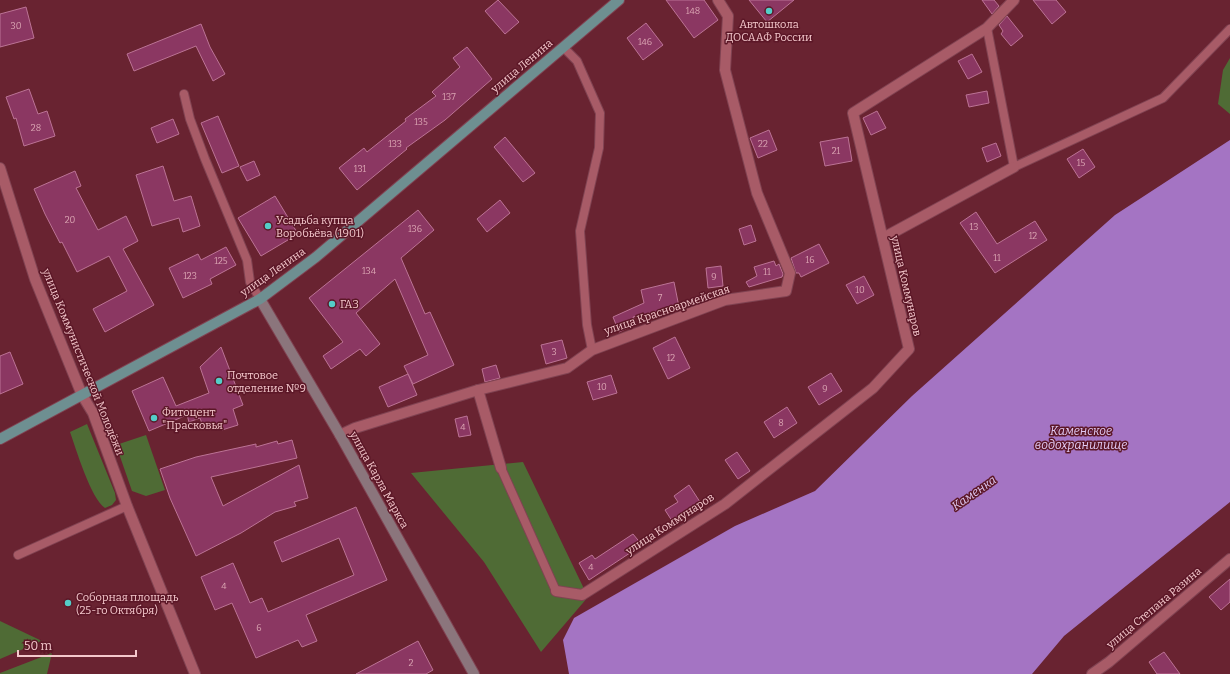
<svg xmlns="http://www.w3.org/2000/svg" width="1230" height="674" font-family="Bitter,serif">
<style>
.green{fill:#4f6b35}
.water{fill:#a474c3}
.building{fill:#8b3762;stroke:#bc7395}
.lines{fill:none;stroke-linecap:round;stroke-linejoin:round}
.service-casing{stroke:#804352;stroke-width:10}
.minor-casing{stroke:#804352;stroke-width:12}
.tertiary-casing{stroke:#804352;stroke-width:12}
.secondary-casing{stroke:#804352;stroke-width:12}
.primary-casing{stroke:#804352;stroke-width:12}
.service{stroke:#a85b67;stroke-width:8}
.minor{stroke:#a85b67;stroke-width:10}
.tertiary{stroke:#a85b67;stroke-width:10}
.secondary{stroke:#8b757c;stroke-width:10}
.primary{stroke:#6e8f91;stroke-width:10}
.poi-dot{fill:#54cdc8;stroke:#5c1727;stroke-width:1.5}
.labels{text-anchor:middle;dominant-baseline:central;stroke-width:3;stroke-linejoin:round;paint-order:stroke}
.number-label{font-size:9px;fill:#daa4b2}
.poi-label{font-size:11px;fill:#f4c8cc;stroke:#5c1727;text-anchor:start}
.street-label{font-size:11px;fill:#f4c8cc;stroke:#5c1727}
.water-label{font-size:12px;font-style:italic;fill:#e1c9f3;stroke:#5c1727}
</style>
<rect width="100%" height="100%" fill="#692331"/>
<g class="green">
<polygon points="1230,58 1230,114 1218,104 1223,70"/>
<path d="M87 424 115 493 116 500 112 505 105 508C91 499 76 449 70 432Z"/>
<polygon points="146,435 165,490 146,496 132,491 116,445"/>
<polygon points="523,462 588,597 541,652 484,562 411,473"/>
<polygon points="0,621 42,641 0,659"/>
<polygon points="52,653 47,674 0,674 0,673"/>
</g>
<polygon class="water" points="1230,140 1230,502 1064,636 1032,674 569,674 563,640 574,618 735,526 815,491 912,396 1115,215"/>
<g class="building">
<polygon points="498,0 519,22 505,34 485,11"/>
<polygon points="666,0 704,0 718,20 694,38"/>
<polygon points="749,0 794,0 767,22"/>
<polygon points="982,0 994,0 999,6 992,14"/>
<polygon points="1033,0 1056,0 1066,12 1052,24"/>
<polygon points="26,7 34,38 0,47 0,14"/>
<polygon points="1007,16 1023,36 1011,46 1001,34 1003,31 999,25"/>
<polygon points="646,23 663,45 643,60 627,38"/>
<polygon points="201,24 210,47 225,74 213,81 196,46 134,71 127,54"/>
<polygon points="467,47 492,79 445,120 406,148 407,149 357,190 339,168 364,148 367,152 406,121 405,119 436,96 432,92 460,67 453,58"/>
<polygon points="972,54 982,72 968,79 958,61"/>
<polygon points="29,89 38,114 47,111 55,136 24,146 16,118 14,119 6,97"/>
<polygon points="987,91 989,103 969,107 966,95"/>
<polygon points="877,111 886,128 871,135 863,118"/>
<polygon points="218,116 239,166 222,173 201,123"/>
<polygon points="173,119 179,134 157,143 151,128"/>
<polygon points="769,130 777,150 758,158 750,138"/>
<polygon points="505,137 535,173 523,182 494,147"/>
<polygon points="848,137 852,161 825,166 820,142"/>
<polygon points="996,143 1001,156 987,162 982,148"/>
<polygon points="1083,149 1095,167 1079,178 1067,159"/>
<polygon points="254,161 260,175 247,181 240,167"/>
<polygon points="163,166 174,201 191,196 200,226 183,232 179,218 152,226 136,175"/>
<polygon points="75,171 81,186 76,188 98,230 126,216 138,241 123,249 154,305 105,332 93,309 127,291 109,256 77,272 62,242 60,243 45,214 34,189"/>
<polygon points="275,196 298,234 261,256 238,218"/>
<polygon points="500,200 510,213 487,232 477,219"/>
<polygon points="418,210 434,230 401,258 425,314 430,312 454,365 413,384 404,366 428,355 395,279 356,313 380,344 366,356 360,349 331,369 323,356 343,342 309,298"/>
<polygon points="976,212 997,244 1035,221 1047,240 995,273 960,223"/>
<polygon points="751,225 756,241 744,245 739,229"/>
<polygon points="819,244 829,263 801,277 799,273 796,273 791,258"/>
<polygon points="226,247 236,265 210,279 212,284 183,298 169,268 198,254 201,260"/>
<polygon points="774,261 776,266 779,264 783,274 782,277 749,287 746,282 757,276 754,267"/>
<polygon points="721,266 723,286 708,288 706,268"/>
<polygon points="864,276 874,295 857,304 846,285"/>
<polygon points="674,282 679,307 633,317 636,324 619,332 613,317 644,303 641,290"/>
<polygon points="675,337 690,368 668,379 653,348"/>
<polygon points="562,340 567,358 546,364 541,345"/>
<polygon points="221,347 243,405 233,409 238,425 222,430 220,424 204,429 200,418 189,422 187,415 149,431 132,391 163,377 176,406 209,393 200,367"/>
<polygon points="10,352 23,384 0,394 0,356"/>
<polygon points="496,365 500,378 485,382 482,369"/>
<polygon points="831,373 842,391 819,405 808,387"/>
<polygon points="408,374 417,395 388,407 379,387"/>
<polygon points="611,375 617,393 593,400 587,382"/>
<polygon points="787,407 797,423 774,438 764,422"/>
<polygon points="467,416 471,435 459,437 455,419"/>
<polygon points="292,440 297,458 211,477 223,506 299,465 308,498 294,502 296,506 275,512 241,533 196,556 170,498 160,469 196,457 256,444 256,447 277,441 278,444"/>
<polygon points="737,452 750,471 738,479 725,460"/>
<polygon points="689,485 702,505 674,524 665,510 678,502 674,496"/>
<polygon points="356,507 387,580 306,615 317,641 302,647 298,640 256,658 232,603 215,610 201,577 233,563 250,603 262,598 268,612 354,575 339,538 282,562 274,542"/>
<polygon points="633,534 642,545 589,580 579,563 592,555 595,559"/>
<polygon points="1230,579 1230,602 1221,610 1209,597"/>
<polygon points="418,641 433,670 426,674 356,674"/>
<polygon points="1164,652 1180,674 1157,674 1149,662"/>
</g>
<g class="lines">
<g class="service-casing">
<g id="service">
<polyline points="987,28 1014,167 1163,98 1230,29"/>
<polyline points="563,47 577,61 600,113 599,148 580,231 587,325 592,350"/>
<polyline points="184,94 190,119 205,159 247,260 250,282 260,299"/>
<polyline points="501,468 556,591"/>
<polyline points="18,555 127,506"/>
</g>
</g>
<g class="minor-casing">
<g id="minor">
<polyline points="883,238 1014,167"/>
<polyline points="478,390 501,468"/>
<polyline points="82,395 93,413 127,506 195,674"/>
<polyline points="340,435 355,428 478,390 567,368 592,350 725,300 786,291 790,273 757,193 725,70 728,16 718,0"/>
<polyline points="556,591 582,595 725,504 873,388 909,349 853,113 987,28 1014,0"/>
<polyline points="1092,674 1109,662 1230,559"/>
</g>
</g>
<g class="tertiary-casing">
<polyline id="tertiary" points="0,168 35,279 82,395"/>
</g>
<g class="secondary-casing">
<polyline id="secondary" points="260,299 340,435 474,674"/>
</g>
<g class="primary-casing">
<polyline id="primary" points="0,439 260,299 316,257 619,0"/>
</g>
<use href="#service" class="service"/>
<use href="#minor" class="minor"/>
<use href="#tertiary" class="tertiary"/>
<use href="#secondary" class="secondary"/>
<use href="#primary" class="primary"/>
</g>
<g class="poi-dot">
<circle cx="769" cy="11" r="4"/>
<circle cx="268" cy="226" r="4"/>
<circle cx="332" cy="304" r="4"/>
<circle cx="219" cy="381" r="4"/>
<circle cx="154" cy="418" r="4"/>
<circle cx="68" cy="603" r="4"/>
</g>
<g class="labels">
<g class="number-label">
<text x="693" y="11">148</text>
<text x="16" y="26">30</text>
<text x="645" y="42">146</text>
<text x="449" y="97">137</text>
<text x="421" y="122">135</text>
<text x="36" y="128">28</text>
<text x="395" y="144">133</text>
<text x="763" y="144">22</text>
<text x="836" y="151">21</text>
<text x="1081" y="163">15</text>
<text x="360" y="169">131</text>
<text x="70" y="220">20</text>
<text x="974" y="227">13</text>
<text x="415" y="229">136</text>
<text x="1033" y="236">12</text>
<text x="997" y="258">11</text>
<text x="810" y="260">16</text>
<text x="221" y="261">125</text>
<text x="369" y="271">134</text>
<text x="767" y="272">11</text>
<text x="190" y="276">123</text>
<text x="714" y="277">9</text>
<text x="860" y="290">10</text>
<text x="660" y="298">7</text>
<text x="554" y="352">3</text>
<text x="671" y="358">12</text>
<text x="602" y="387">10</text>
<text x="825" y="389">9</text>
<text x="781" y="423">8</text>
<text x="463" y="427">4</text>
<text x="591" y="567">4</text>
<text x="224" y="586">4</text>
<text x="259" y="628">6</text>
<text x="411" y="663">2</text>
</g>
<g class="poi-label">
<text x="769" y="24" text-anchor="middle">Автошкола<tspan x="769" dy="13">ДОСААФ России</tspan></text>
<text x="276" y="220">Усадьба купца<tspan x="276" dy="13">Воробьёва (1901)</tspan></text>
<text x="340" y="304">ГАЗ</text>
<text x="227" y="375">Почтовое<tspan x="227" dy="13">отделение №9</tspan></text>
<text x="162" y="412">Фитоцент<tspan x="162" dy="13">"Прасковья"</tspan></text>
<text x="76" y="597">Соборная площадь<tspan x="76" dy="13">(25-го Октября)</tspan></text>
</g>
<g class="street-label">
<text transform="translate(522 66) rotate(-40)">улица Ленина</text>
<text transform="translate(273 272) rotate(-35)">улица Ленина</text>
<text transform="translate(906 286) rotate(77)">улица Коммунаров</text>
<text transform="translate(667 310) rotate(-19)">улица Красноармейская</text>
<text transform="translate(83 362) rotate(68)">улица Коммунистической Молодёжи</text>
<text transform="translate(379 480) rotate(61)">улица Карла Маркса</text>
<text transform="translate(670 524) rotate(-33)">улица Коммунаров</text>
<text transform="translate(1154 608) rotate(-40)">улица Степана Разина</text>
</g>
<g class="water-label">
<text x="1081" y="431">Каменское<tspan x="1081" dy="14">водохранилище</tspan></text>
<text transform="translate(974 493) rotate(-35)">Каменка</text>
</g>
</g>
<path d="M18 650v6h118v-6" fill="none" stroke="#f4c8cc" stroke-width="2"/>
<text x="24" y="650" font-size="12" fill="#f4c8cc" stroke="#5c1727" stroke-width="3" paint-order="stroke">50 m</text>
</svg>
